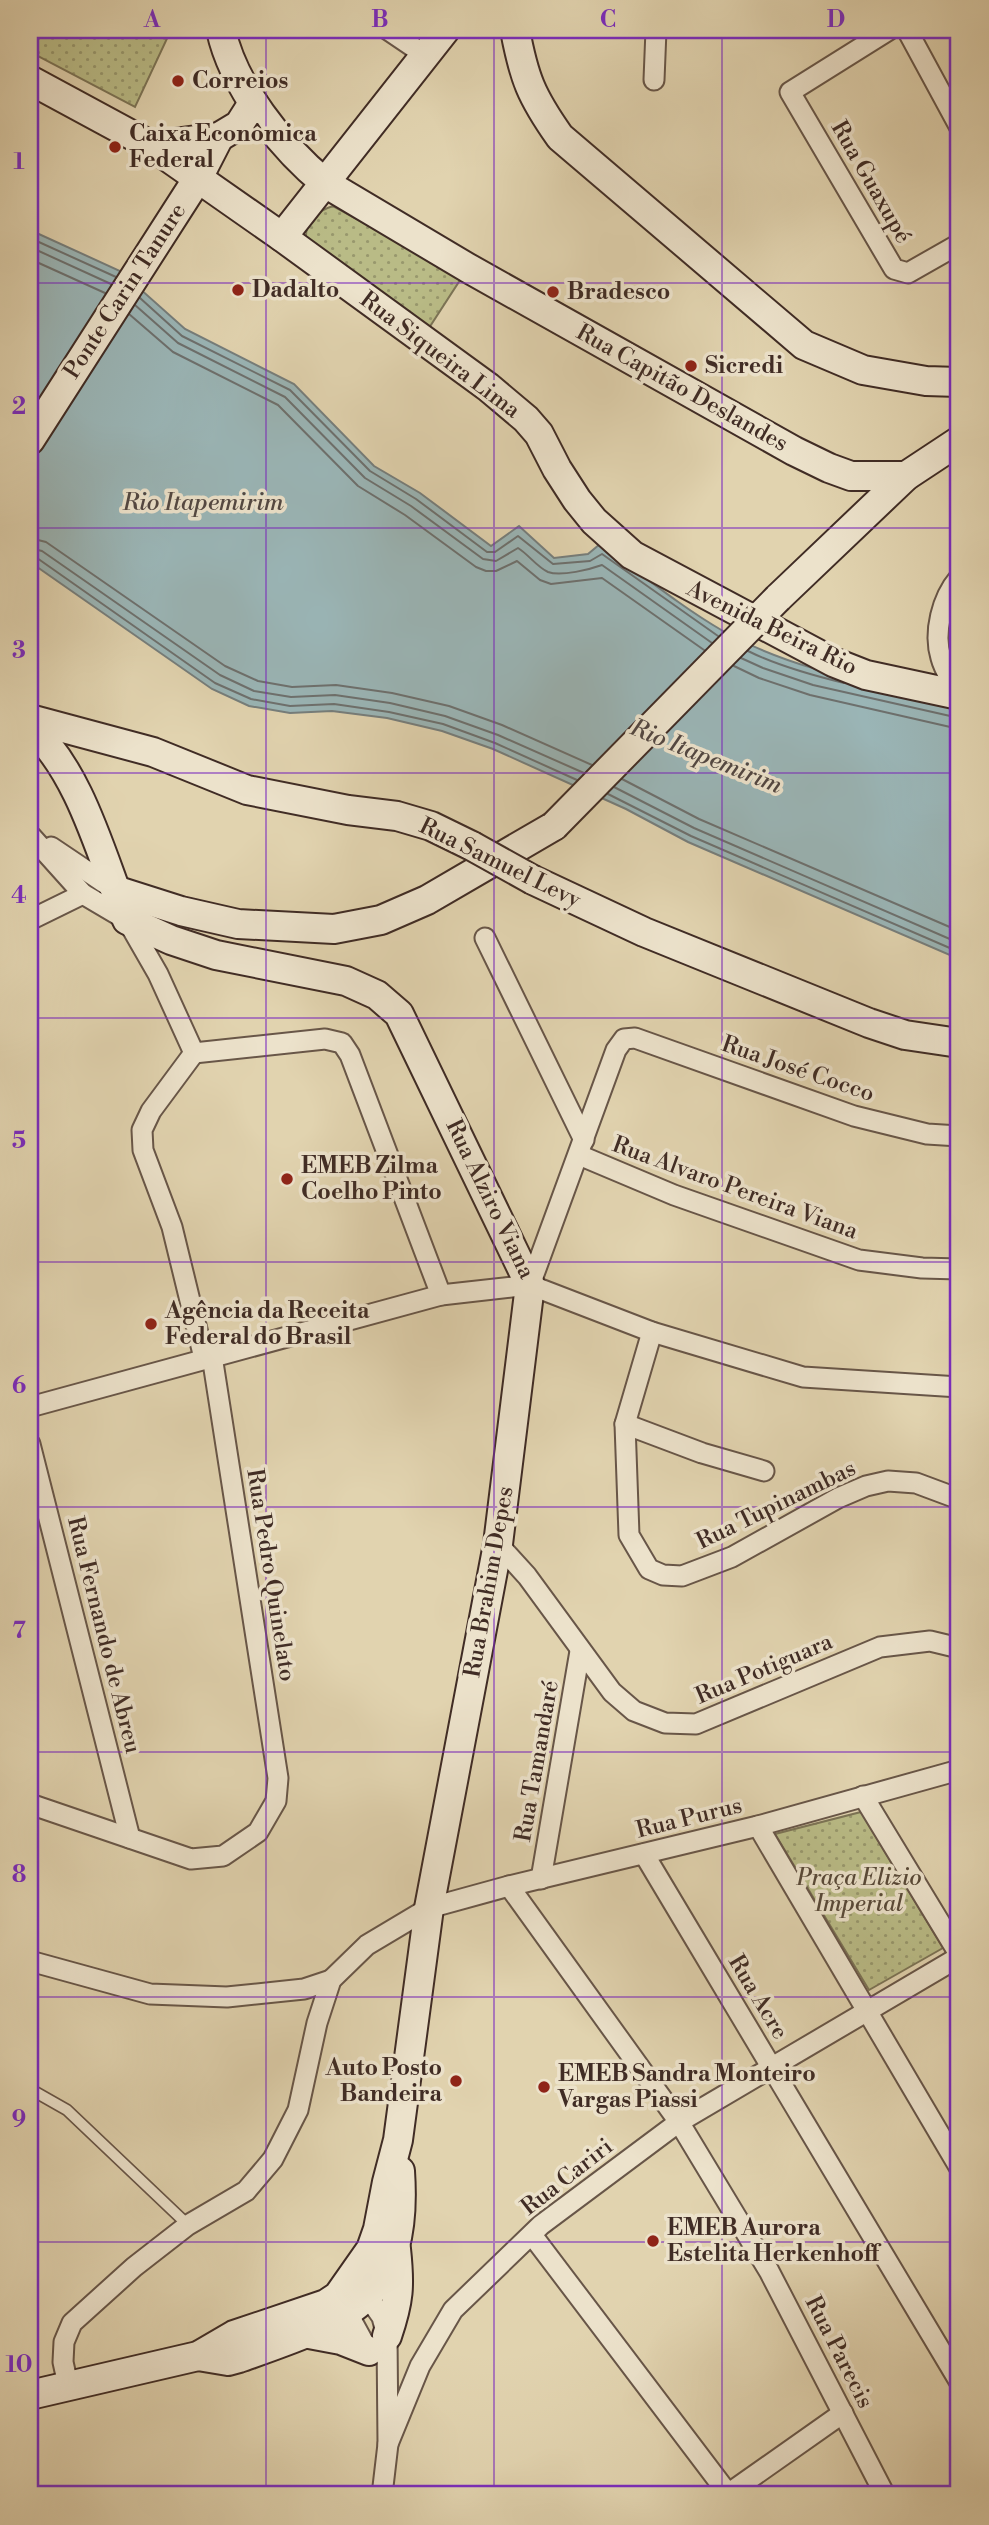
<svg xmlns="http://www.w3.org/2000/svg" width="989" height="2525" font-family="'Libre Bodoni',serif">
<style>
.park{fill:url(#park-dots);stroke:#7c7456;stroke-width:2}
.water{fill:#9ab5b6;stroke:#767e7c;stroke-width:2}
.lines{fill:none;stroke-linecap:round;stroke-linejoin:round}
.shore{stroke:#6d706e;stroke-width:2}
.lane-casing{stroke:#685648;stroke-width:13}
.street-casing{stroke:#685648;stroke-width:23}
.secondary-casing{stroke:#402c25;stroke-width:32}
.lane{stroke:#ece2cb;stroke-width:10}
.street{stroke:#ece2cb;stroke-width:19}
.secondary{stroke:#ece2cb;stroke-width:28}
.secondary-bridge-casing{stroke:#402c25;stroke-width:32;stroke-linecap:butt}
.secondary-bridge{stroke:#ece2cb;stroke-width:28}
.grid{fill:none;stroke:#7b2cbf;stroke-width:2;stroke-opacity:0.55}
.poi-dot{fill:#8f2418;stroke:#ece2cb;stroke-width:2.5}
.labels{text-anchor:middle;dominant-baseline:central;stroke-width:7;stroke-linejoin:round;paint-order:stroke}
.poi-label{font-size:23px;font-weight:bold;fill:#402c25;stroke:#ece2cb;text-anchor:start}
.street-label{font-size:23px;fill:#402c25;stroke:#ece2cb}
.park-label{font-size:23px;font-style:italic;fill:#584938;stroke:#ece2cb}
.water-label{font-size:24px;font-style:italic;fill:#524742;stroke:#ece2cb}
.neatline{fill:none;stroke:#7b2cbf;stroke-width:2.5}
.grid-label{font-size:23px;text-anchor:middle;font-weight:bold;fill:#7b2cbf}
</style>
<defs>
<pattern id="park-dots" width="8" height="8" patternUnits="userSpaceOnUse" patternTransform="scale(1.75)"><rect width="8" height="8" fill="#b9bb86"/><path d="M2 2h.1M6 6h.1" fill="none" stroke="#98986d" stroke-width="1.8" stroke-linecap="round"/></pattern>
</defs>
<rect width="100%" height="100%" fill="#e1d3af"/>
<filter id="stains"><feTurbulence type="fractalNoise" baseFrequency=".00286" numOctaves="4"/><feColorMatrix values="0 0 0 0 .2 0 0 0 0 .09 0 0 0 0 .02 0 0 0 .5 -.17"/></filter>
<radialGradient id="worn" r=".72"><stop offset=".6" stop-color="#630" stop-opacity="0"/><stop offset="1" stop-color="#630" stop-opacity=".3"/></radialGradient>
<g class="park">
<polygon points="30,30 171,30 135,107 30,52"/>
<path d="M333 206 462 277 427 331 306 239C305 221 317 211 333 206Z"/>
<path d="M959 591V669C941 639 948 621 959 591Z"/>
<polygon points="861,1812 943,1948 869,1990 775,1834"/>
</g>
<path class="water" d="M30 230 120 271 185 329 294 384 374 466 420 493 491 546 519 526 554 558 588 554 600 544C640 573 680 606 723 631 795 672 880 684 959 703V959L688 842 626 809 493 749 442 731 387 718 332 711 290 713 249 706 212 689 30 562Z"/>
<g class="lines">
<g class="shore">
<polyline points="30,238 116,277"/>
<polyline points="30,247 111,284"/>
<polyline points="30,259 105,293"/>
<polyline points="140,298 182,336 290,390 370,471 416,499 487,552 495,552 518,536 553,564 590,561 602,554 718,636"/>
<path d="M135 305 178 343 285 397 365 478 411 506 483 559 496 561 518 548C528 554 537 567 548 572 561 577 591 569 602 565L712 643"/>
<polyline points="129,314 173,352 278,405 358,486 405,515 476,567 486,571 496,571 517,561 540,580 551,584 602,578 704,650"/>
<polyline points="30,538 46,542 225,666 258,681 292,687 336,685 392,693 449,706 502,725 592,765"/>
<polyline points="30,548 42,551 220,675 254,691 291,697 335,695 390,703 445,716 498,735 584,773"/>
<polyline points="30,557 37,558 215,683 251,699 290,706 334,704 389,712 443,724 495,743 577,780"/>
<path d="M748 651C778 666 811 675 844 683"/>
<polyline points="741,658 763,668 813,685 959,718"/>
<polyline points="734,666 759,678 810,695 959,729"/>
<polyline points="622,779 699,819 959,931"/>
<polyline points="614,787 694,828 959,943"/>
<polyline points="608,794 691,836 959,952"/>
</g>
<g class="lane-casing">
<polyline id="lane" points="30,2089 67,2110 188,2225"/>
</g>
<g class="street-casing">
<g id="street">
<polyline points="388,30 425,55"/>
<polyline points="889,30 790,92 894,269 908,273 959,244"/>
<polyline points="907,30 959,126"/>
<polyline points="654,80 656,30"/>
<path d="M958 694C953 683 944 670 941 658 933 632 942 598 959 578"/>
<polyline points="30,835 83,894 127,920 158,974 194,1053"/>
<polyline points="51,847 115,890"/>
<polyline points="30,920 83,894"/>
<polyline points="485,938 584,1140"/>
<polyline points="194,1053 325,1039 342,1043 350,1055 441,1295"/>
<polyline points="194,1053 151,1111 142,1130 143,1150 172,1227 204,1358"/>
<polyline points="579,1155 674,1195 859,1260 922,1268 959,1269"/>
<polyline points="530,1285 616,1050 624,1039 635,1038 854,1116 927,1134 959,1136"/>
<polyline points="652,1332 625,1424 629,1535 649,1569 663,1575 682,1576 732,1557 838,1498 866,1486 888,1481 916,1483 959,1499"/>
<polyline points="30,1407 441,1295 530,1285 652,1332 803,1377 959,1387"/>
<polyline points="625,1424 702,1453 764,1471"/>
<polyline points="30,1444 130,1838"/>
<polyline points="498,1544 527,1576 612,1692 634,1711 665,1723 696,1724 880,1647 930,1641 959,1648"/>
<polyline points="863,1796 959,1954"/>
<polyline points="30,1804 191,1859 223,1856 258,1832 276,1801 278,1778 212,1356"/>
<polyline points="758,1826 959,2167"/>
<polyline points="644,1854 959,2381"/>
<polyline points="541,1879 580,1651"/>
<polyline points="509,1886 679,2122 769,2271 885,2495"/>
<polyline points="30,1961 150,1994 227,1997 304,1989 331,1980"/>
<polyline points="532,2235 729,2495"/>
<polyline points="361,2287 382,2317 387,2336 388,2444 382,2495"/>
<polyline points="341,2301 370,2354"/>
<polyline points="68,2385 63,2362 64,2342 72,2323 134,2267 188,2225 246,2191 273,2159 298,2110 317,2023 331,1980 367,1945 429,1908 509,1886 758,1826 959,1770"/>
<polyline points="388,2444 420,2366 453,2310 541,2225 679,2122 959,1957"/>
<polyline points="728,2494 843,2413"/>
</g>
</g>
<g class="secondary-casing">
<g id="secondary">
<path d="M221 30C233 86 281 147 325 183L468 268 794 451 829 468 851 476H906"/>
<path d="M515 30C524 78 531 96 560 137L804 345 863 370 926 381 959 382"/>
<polyline points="30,80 152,146 282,237 488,387 526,419 539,434 557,469 577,500 594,521 632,555 833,662 866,675 959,695"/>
<polyline points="152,146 219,137 239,125 253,103"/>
<polyline points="282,237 445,30"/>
<polyline points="30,440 198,178 219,137"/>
<polyline points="778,598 906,476 959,441"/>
<polyline points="30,719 153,752 247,790 348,810 397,816 431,826 472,846"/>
<path d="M30 727C81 772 102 859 127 920L171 940 216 955 346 981 377 995 399 1014 530 1285 498 1544 429 1908 398 2140 387 2182 378 2229 371 2249 338 2296 326 2304 234 2335 198 2356 30 2395"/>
<polyline points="533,880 644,932 869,1023 905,1035 959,1043"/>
<polyline points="115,890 181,911 238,924 334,929 381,920 427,900 554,826"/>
<polyline points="309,2334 341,2340 369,2351"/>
<path d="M387 2336C399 2301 400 2286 396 2249"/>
<path d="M198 2356 228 2361 239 2358C346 2320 409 2303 400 2171"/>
</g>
</g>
<use href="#lane" class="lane"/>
<use href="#street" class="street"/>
<use href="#secondary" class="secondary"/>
<g class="secondary-bridge-casing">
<g id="secondary-bridge">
<polyline points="554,826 778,598"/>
<polyline points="472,846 533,880"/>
</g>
</g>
<use href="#secondary-bridge" class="secondary-bridge"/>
</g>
<path class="grid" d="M266 30V2495M494 30V2495M722 30V2495M30 283H959M30 528H959M30 773H959M30 1018H959M30 1262H959M30 1507H959M30 1752H959M30 1997H959M30 2242H959"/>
<g class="poi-dot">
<circle cx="178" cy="81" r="7"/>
<circle cx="115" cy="147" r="7"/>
<circle cx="238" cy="290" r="7"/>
<circle cx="553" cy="292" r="7"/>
<circle cx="691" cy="366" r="7"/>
<circle cx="287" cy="1179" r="7"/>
<circle cx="151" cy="1324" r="7"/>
<circle cx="456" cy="2081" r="7"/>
<circle cx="544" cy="2087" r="7"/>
<circle cx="653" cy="2241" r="7"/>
</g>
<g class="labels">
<g class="poi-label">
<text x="192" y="81">Correios</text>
<text x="129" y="134">Caixa Econômica<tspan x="129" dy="26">Federal</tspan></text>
<text x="252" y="290">Dadalto</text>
<text x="567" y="292">Bradesco</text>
<text x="705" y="366">Sicredi</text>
<text x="301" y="1166">EMEB Zilma<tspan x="301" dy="26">Coelho Pinto</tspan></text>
<text x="165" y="1311">Agência da Receita<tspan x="165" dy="26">Federal do Brasil</tspan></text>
<text x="442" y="2068" text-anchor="end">Auto Posto<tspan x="442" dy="26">Bandeira</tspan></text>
<text x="558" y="2074">EMEB Sandra Monteiro<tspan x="558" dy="26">Vargas Piassi</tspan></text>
<text x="667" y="2228">EMEB Aurora<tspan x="667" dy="26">Estelita Herkenhoff</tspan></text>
</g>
<g class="street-label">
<text transform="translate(871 182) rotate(60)">Rua Guaxupé</text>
<text transform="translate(125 291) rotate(-57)">Ponte Carin Tanure</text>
<text transform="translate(440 355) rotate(37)">Rua Siqueira Lima</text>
<text transform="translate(682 388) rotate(29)">Rua Capitão Deslandes</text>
<text transform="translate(772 628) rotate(26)">Avenida Beira Rio</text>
<text transform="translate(500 863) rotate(26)">Rua Samuel Levy</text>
<text transform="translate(798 1069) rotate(19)">Rua José Cocco</text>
<text transform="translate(735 1188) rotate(20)">Rua Alvaro Pereira Viana</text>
<text transform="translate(490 1199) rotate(64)">Rua Alziro Viana</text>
<text transform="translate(776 1505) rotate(-26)">Rua Tupinambas</text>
<text transform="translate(271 1575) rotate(81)">Rua Pedro Quinelato</text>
<text transform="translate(489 1582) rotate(-80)">Rua Brahim Depes</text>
<text transform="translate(104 1635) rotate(76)">Rua Fernando de Abreu</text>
<text transform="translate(764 1669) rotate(-23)">Rua Potiguara</text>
<text transform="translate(537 1761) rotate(-80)">Rua Tamandaré</text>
<text transform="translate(689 1818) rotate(-14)">Rua Purus</text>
<text transform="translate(758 1997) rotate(59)">Rua Acre</text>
<text transform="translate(567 2177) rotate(-38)">Rua Cariri</text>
<text transform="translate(839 2352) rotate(63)">Rua Parecis</text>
</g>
<g class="park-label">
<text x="859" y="1878">Praça Elizio<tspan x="859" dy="26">Imperial</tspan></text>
</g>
<g class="water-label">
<text x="203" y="503">Rio Itapemirim</text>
<text transform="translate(706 757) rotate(22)">Rio Itapemirim</text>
</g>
</g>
<rect width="989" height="2525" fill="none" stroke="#e1d3af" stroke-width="77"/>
<rect x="38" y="38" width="912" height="2448" class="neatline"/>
<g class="grid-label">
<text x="152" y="27">A</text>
<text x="380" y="27">B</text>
<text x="608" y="27">C</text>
<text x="836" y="27">D</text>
<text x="19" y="169">1</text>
<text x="19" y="414">2</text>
<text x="19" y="658">3</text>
<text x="19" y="903">4</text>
<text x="19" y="1148">5</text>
<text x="19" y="1393">6</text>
<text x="19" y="1638">7</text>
<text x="19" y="1882">8</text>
<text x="19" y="2127">9</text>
<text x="19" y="2372">10</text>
</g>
<rect width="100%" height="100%" filter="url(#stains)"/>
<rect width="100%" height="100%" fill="url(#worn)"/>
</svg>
